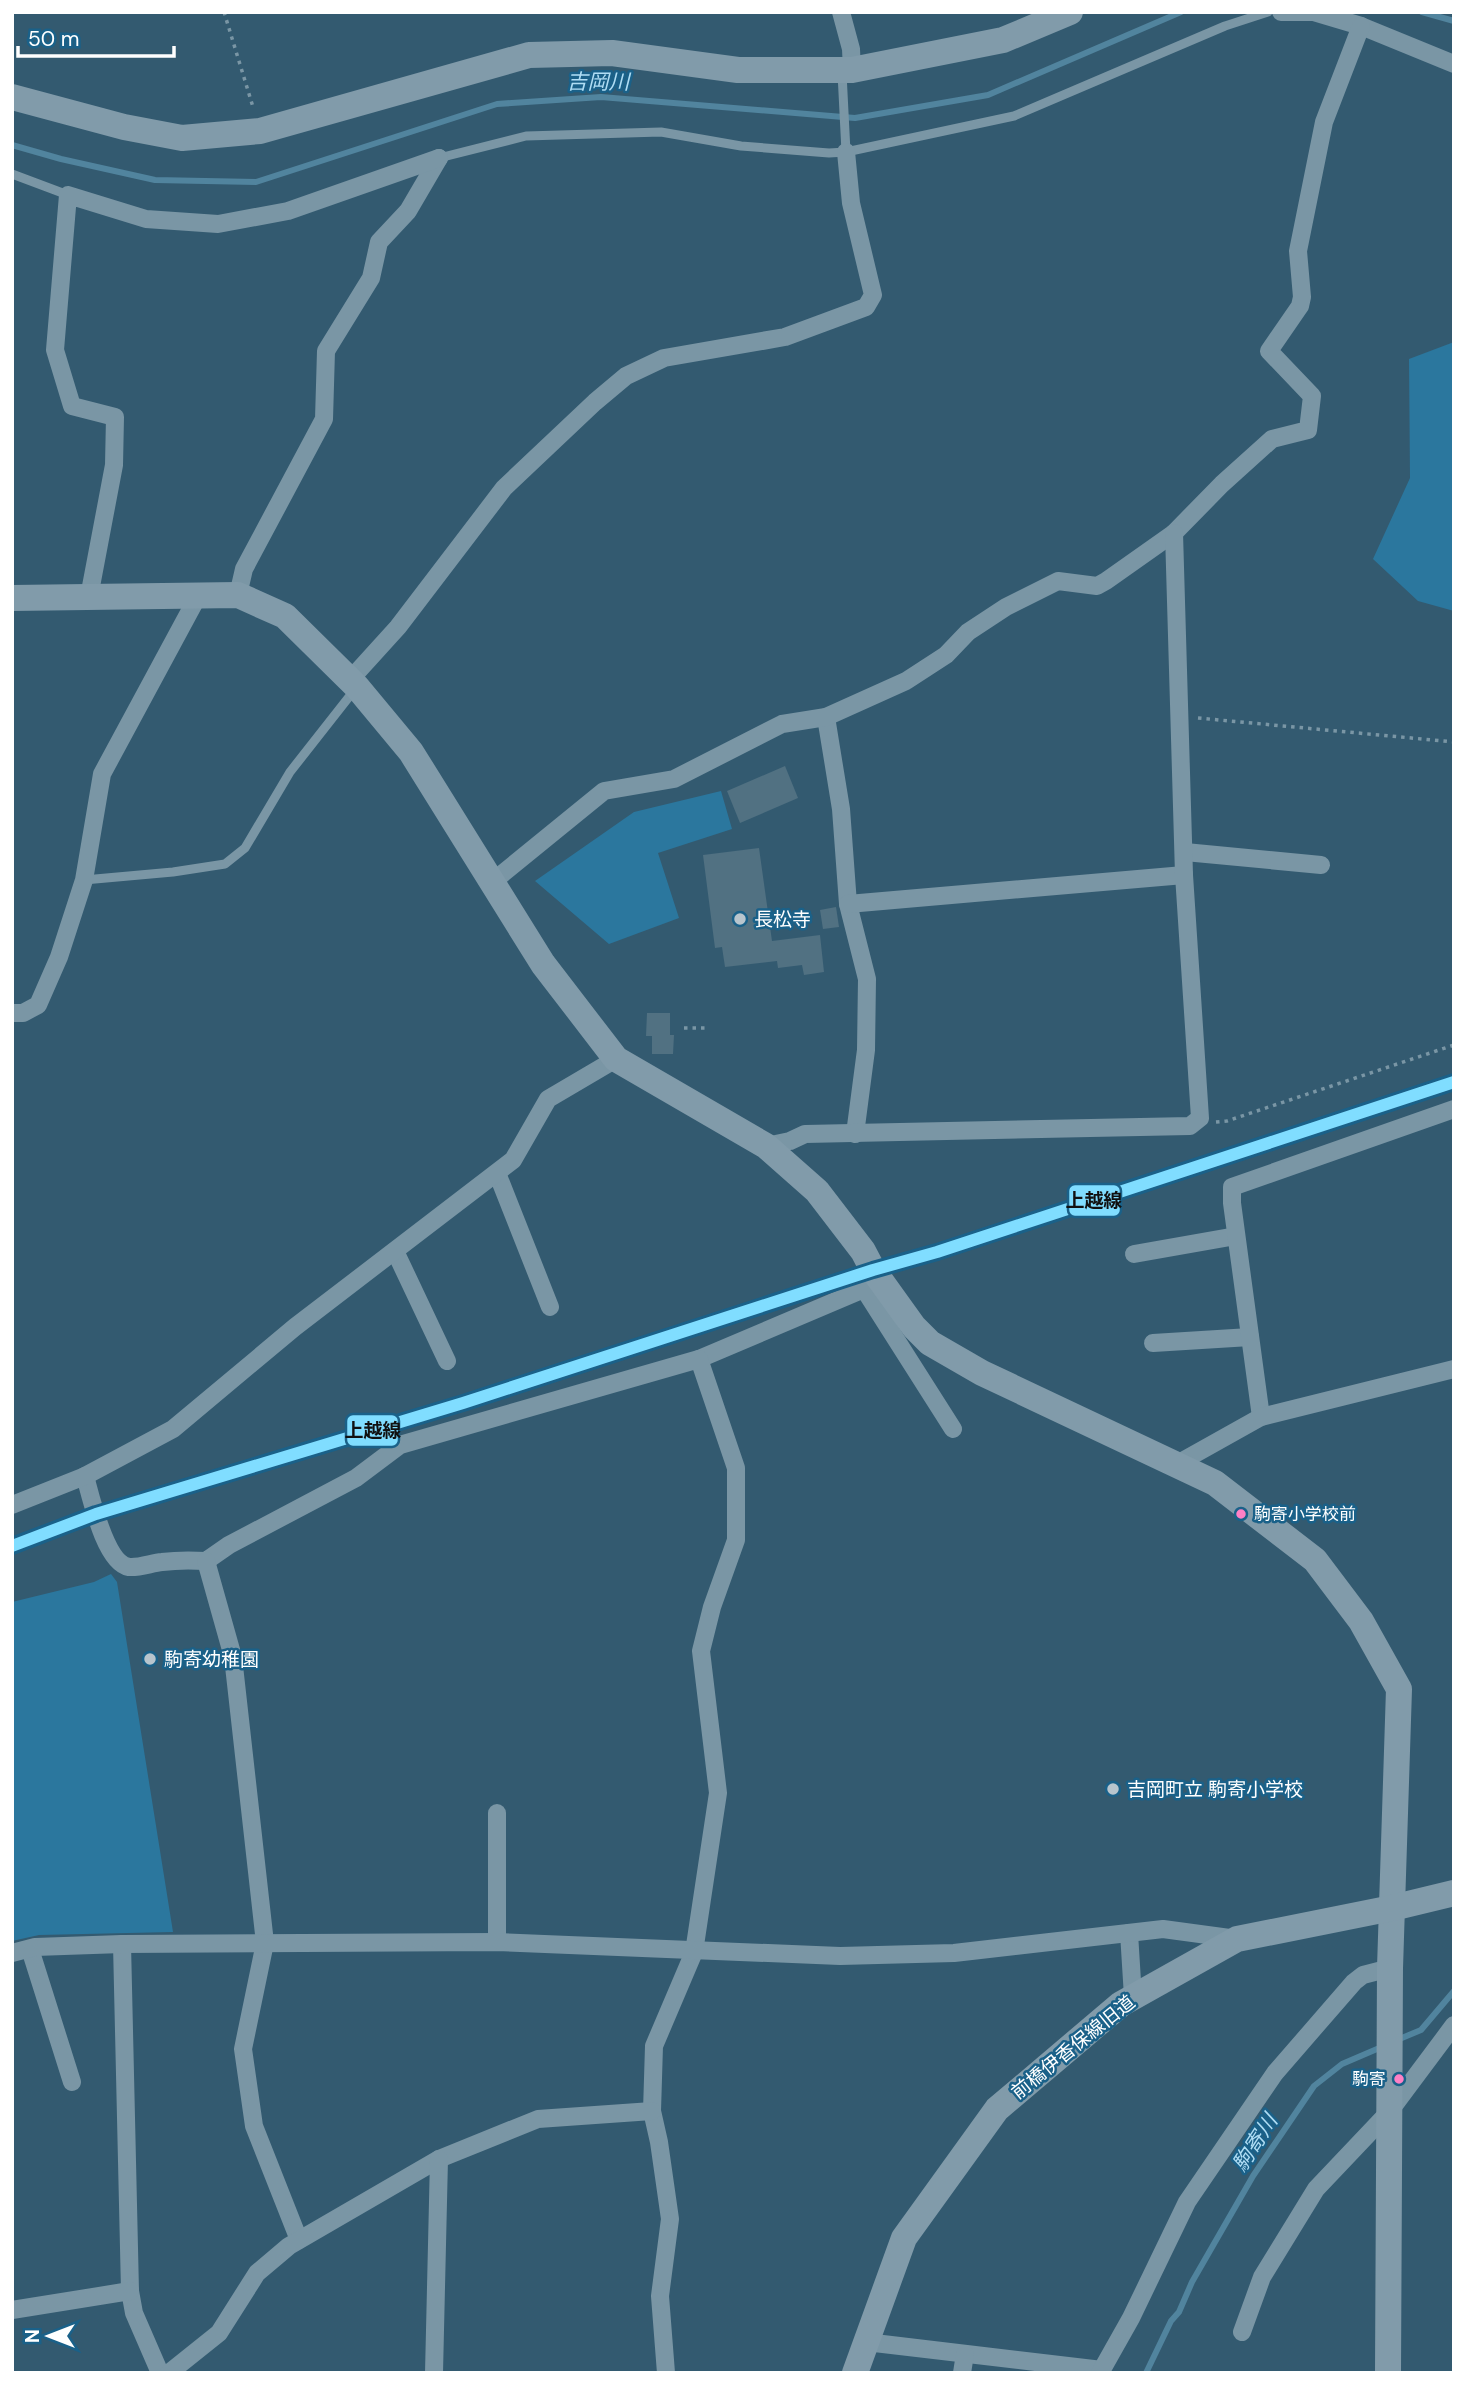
<svg xmlns="http://www.w3.org/2000/svg" width="1466" height="2385" font-family="'DM Sans','Noto Sans JP',sans-serif">
<style>
.green{fill:#2b779e}
.lines{fill:none;stroke-linecap:round;stroke-linejoin:round}
.stream{stroke:#51849e;stroke-width:6}
.building{fill:#517182}
.path{stroke:#7a96a5;stroke-width:3.5;stroke-dasharray:3.5 5;stroke-linecap:butt}
.lane{stroke:#7a96a5;stroke-width:9}
.street{stroke:#7a96a5;stroke-width:18}
.secondary{stroke:#819baa;stroke-width:26}
.rail-1-casing{stroke:#1a6189;stroke-width:18}
.rail-1{stroke:#80ddff;stroke-width:12}
.poi-dot{fill:#b8c5cd;stroke:#1a6189;stroke-width:2.5}
.bus-dot{fill:#ff80c5;stroke:#1a6189;stroke-width:2.5}
.labels{text-anchor:middle;dominant-baseline:central;stroke-width:5;stroke-linejoin:round;paint-order:stroke}
.bus-label{font-size:17px;fill:#fff;stroke:#1a6189;text-anchor:start}
.poi-label{font-size:19px;fill:#fff;stroke:#1a6189;text-anchor:start}
.street-label{font-size:19px;fill:#fff;stroke:#1a6189}
.water-label{font-size:21px;font-style:italic;fill:#afddf4;stroke:#1a6189}
.line-badge{stroke:#1a6189;stroke-width:2.5}
.pale-badge-label{font-size:19px;text-anchor:middle;font-weight:bold;fill:#111}
</style>
<rect width="100%" height="100%" fill="#335a70"/>
<g class="green">
<polygon points="1454,342 1454,611 1418,601 1373,559 1410,478 1409,359"/>
<polygon points="721,791 732,829 658,853 679,918 609,944 535,881 634,812"/>
<polygon points="111,1574 117,1582 173,1932 39,1935 12,1941 12,1602 94,1582"/>
</g>
<g class="lines">
<g class="stream">
<polyline points="1422,12 1454,21"/>
<polyline points="12,145 61,159 155,180 256,182 497,104 601,97 855,118 988,95 1181,12"/>
<polyline points="1397,2040 1421,2030 1454,1991"/>
<polyline points="1146,2373 1171,2321 1179,2312 1192,2282 1253,2176 1314,2086 1342,2064 1384,2046"/>
</g>
</g>
<g class="building">
<polygon points="785,766 798,798 740,823 727,791"/>
<polygon points="759,848 772,941 820,935 824,972 804,975 802,965 778,968 777,961 725,967 722,947 715,948 703,855"/>
<polygon points="836,907 839,927 823,929 820,910"/>
<polygon points="647,1013 670,1013 670,1035 674,1035 673,1054 652,1054 652,1036 646,1036"/>
</g>
<g class="lines">
<g class="path">
<polyline points="224,12 253,107"/>
<polyline points="1198,718 1454,742"/>
<polyline points="684,1028 707,1028"/>
<polyline points="1216,1122 1227,1121 1454,1045"/>
</g>
<g class="lane">
<polyline points="842,73 846,152"/>
<polyline points="439,158 526,136 661,132 741,146 829,153 846,152 1014,116 1225,26 1268,12"/>
<polyline points="12,174 68,195"/>
<polyline points="84,880 173,872 225,864 245,848 290,772 356,688"/>
</g>
<g class="street">
<polyline points="841,12 851,49 852,70"/>
<polyline points="1281,12 1314,12 1361,26 1454,64"/>
<polyline points="238,595 244,569 324,419 326,351 371,278 379,242 408,211 439,158"/>
<polyline points="89,597 114,465 115,417 72,406 55,350 68,195 146,219 218,224 288,211 439,158"/>
<polyline points="349,681 398,627 504,488 595,402 626,376 664,358 785,337 866,307 873,295 851,203 846,152"/>
<polyline points="826,717 841,809 848,904 867,979 866,1050 855,1134"/>
<polyline points="1185,852 1321,865"/>
<polyline points="491,883 604,791 674,779 782,724 826,717 906,681 946,655 968,632 1006,607 1058,581 1097,586 1106,581 1174,533 1222,484 1272,439 1308,430 1312,396 1269,351 1300,306 1302,297 1298,251 1324,122 1361,26"/>
<polyline points="848,904 1184,875"/>
<polyline points="12,1013 23,1013 38,1005 59,957 84,880 102,774 198,596"/>
<polyline points="766,1146 790,1141 805,1134 1190,1126 1200,1118 1184,875 1174,533"/>
<polyline points="497,1173 550,1307"/>
<polyline points="395,1251 447,1361"/>
<polyline points="1134,1254 1236,1236"/>
<polyline points="1153,1343 1250,1337"/>
<polyline points="699,1359 864,1289 953,1429"/>
<polyline points="1261,1417 1232,1203 1232,1187 1454,1109"/>
<polyline points="1177,1464 1261,1417 1454,1369"/>
<path d="M85 1476C91 1497 105 1563 129 1567 139 1568 152 1563 162 1562 177 1560 191 1560 206 1561L229 1545 356 1478 400 1445 699 1359 736 1468V1540L712 1607 701 1651 718 1793 694 1952 654 2046 652 2111 659 2142 670 2219 660 2296 666 2373"/>
<polyline points="12,1505 85,1476 173,1429 295,1327 513,1160 548,1099 616,1059"/>
<polyline points="206,1561 233,1657 265,1943 243,2049 254,2126 299,2240"/>
<polyline points="497,1813 497,1942"/>
<polyline points="1129,1933 1133,1997"/>
<polyline points="122,1944 130,2291 134,2313 160,2373"/>
<polyline points="30,1949 72,2082"/>
<polyline points="12,1953 35,1947 122,1944 497,1942 840,1956 954,1953 1163,1929 1237,1939"/>
<polyline points="12,2310 130,2291"/>
<polyline points="1242,2332 1262,2277 1316,2189 1389,2112 1454,2025"/>
<polyline points="866,2342 1102,2370"/>
<polyline points="169,2373 219,2333 257,2273 289,2246 439,2159 538,2119 652,2111"/>
<polyline points="434,2373 439,2159"/>
<polyline points="962,2373 965,2354"/>
<polyline points="1100,2373 1131,2318 1187,2202 1275,2073 1354,1982 1363,1975 1390,1968"/>
</g>
<g class="secondary">
<polyline points="12,97 124,127 182,138 260,131 529,55 612,53 738,70 852,70 1003,40 1070,12"/>
<polyline points="12,598 238,595 285,616 357,687 411,752 543,964 616,1059 766,1146 817,1191 863,1251 873,1270 914,1327 930,1343 982,1373 1215,1483 1315,1560 1361,1621 1399,1689 1390,1968 1388,2373"/>
<polyline points="855,2373 904,2238 997,2109 1121,2004 1237,1939 1392,1908 1454,1893"/>
</g>
<g class="rail-1-casing">
<polyline id="rail-1" points="12,1546 96,1514 463,1403 873,1270 937,1252 1454,1082"/>
</g>
<use href="#rail-1" class="rail-1"/>
</g>
<g class="poi-dot">
<circle cx="740" cy="919" r="7"/>
<circle cx="150" cy="1659" r="7"/>
<circle cx="1113" cy="1789" r="7"/>
</g>
<g class="bus-dot">
<circle cx="1241" cy="1514" r="6"/>
<circle cx="1399" cy="2079" r="6"/>
</g>
<g class="labels">
<g class="bus-label">
<text x="1254" y="1514">駒寄小学校前</text>
<text x="1386" y="2079" text-anchor="end">駒寄</text>
</g>
<g class="poi-label">
<text x="754" y="919">長松寺</text>
<text x="164" y="1659">駒寄幼稚園</text>
<text x="1127" y="1789">吉岡町立 駒寄小学校</text>
</g>
<g class="street-label">
<text transform="translate(1073 2047) rotate(-39)">前橋伊香保線旧道</text>
</g>
<g class="water-label">
<text x="598" y="82">吉岡川</text>
<text transform="translate(1255 2143) rotate(-57)">駒寄川</text>
</g>
</g>
<g class="line-badge">
<rect x="1068" y="1184" width="53" height="33" rx="7" fill="#80ddff"/>
<rect x="346" y="1414" width="53" height="33" rx="7" fill="#80ddff"/>
</g>
<g class="pale-badge-label">
<text x="1094" y="1207">上越線</text>
<text x="373" y="1437">上越線</text>
</g>
<rect width="1466" height="2385" fill="none" stroke="#ffffff" stroke-width="28"/>
<g transform="translate(49 2336) rotate(270)" stroke="#1a6189" stroke-width="5" paint-order="stroke">
<path d="M0-5L12 26L0 18L-12 26Z" fill="#ffffff"/>
<text y="-10" font-size="19" font-weight="bold" text-anchor="middle" fill="#ffffff">N</text>
</g>
<path d="M18 46v10h156v-10" fill="none" stroke="#ffffff" stroke-width="3.5"/>
<text x="28" y="46" font-size="21" fill="#ffffff" stroke="#1a6189" stroke-width="5" paint-order="stroke">50 m</text>
</svg>
